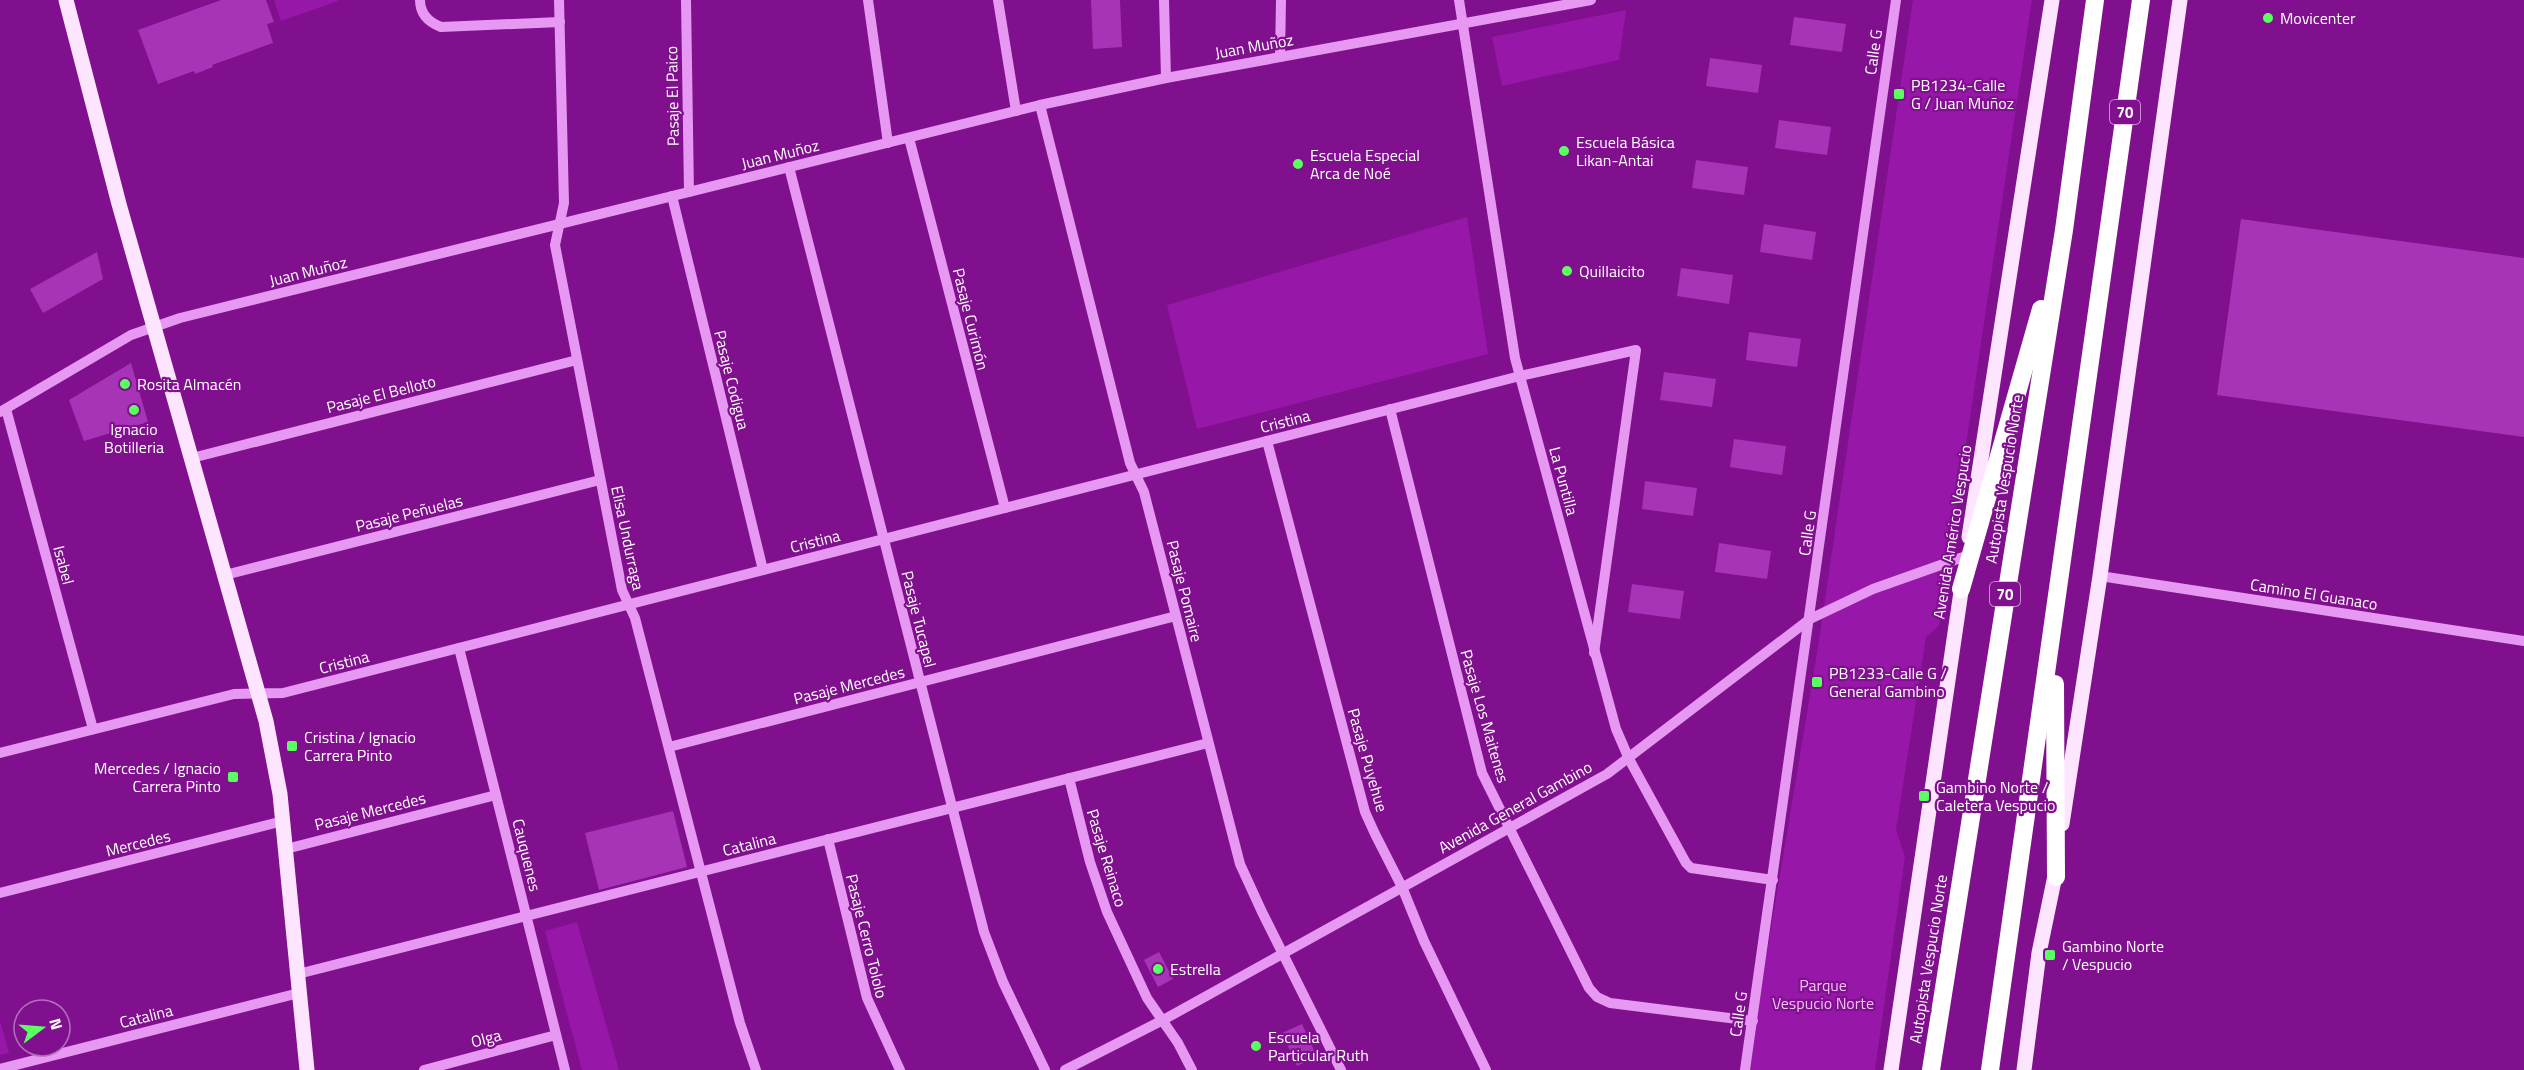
<svg xmlns="http://www.w3.org/2000/svg" width="2524" height="1070" font-family="'Titillium Web',sans-serif">
<style>
.green{fill:#9717a8}
.building{fill:#a734b6}
.lines{fill:none;stroke-linecap:round;stroke-linejoin:round}
.minor{stroke:#e798f2;stroke-width:10}
.major{stroke:#fde4ff;stroke-width:15}
.highway{stroke:#fff;stroke-width:18}
.poi-dot{fill:#5aff60;stroke:#80108e;stroke-width:2}
.labels{text-anchor:middle;dominant-baseline:central;stroke-width:4.5;stroke-linejoin:round;paint-order:stroke}
.shield{fill:#80108e;stroke:#d9b7dd;stroke-width:1.5}
.shield-label{font-size:15px;font-weight:bold;fill:#fff}
.poi-label{font-size:16px;fill:#fff;stroke:#80108e;text-anchor:start}
.street-label{font-size:16px;fill:#fff;stroke:#80108e}
.park-label{font-size:16px;fill:#f6bffd;stroke:#80108e}
</style>
<rect width="100%" height="100%" fill="#80108e"/>
<g class="green">
<polygon points="274,0 338,0 338,1 281,21"/>
<polygon points="1913,0 2032,0 1939,626 1926,637 1896,830 1905,857 1875,1070 1750,1070 1763,977 1818,647"/>
<polygon points="1626,10 1619,60 1502,86 1492,37"/>
<polygon points="1467,217 1488,354 1197,429 1167,305"/>
<polygon points="577,922 619,1070 582,1070 545,931"/>
<polygon points="0,1021 9,1053 0,1055"/>
</g>
<g class="building">
<polygon points="221,0 266,0 274,22 267,24 273,43 212,65 213,67 195,74 194,71 158,84 138,30"/>
<polygon points="1091,0 1120,0 1122,47 1093,49"/>
<polygon points="1794,17 1846,24 1842,52 1790,45"/>
<polygon points="1710,58 1762,65 1758,93 1706,86"/>
<polygon points="1779,120 1831,127 1827,155 1775,148"/>
<polygon points="1696,160 1748,167 1744,195 1692,188"/>
<polygon points="2241,219 2524,258 2524,437 2217,395"/>
<polygon points="1764,224 1816,232 1812,260 1760,252"/>
<polygon points="97,252 103,279 43,313 30,289"/>
<polygon points="1681,268 1733,275 1729,304 1677,296"/>
<polygon points="1749,332 1801,339 1797,367 1746,360"/>
<polygon points="131,363 148,422 84,441 69,400"/>
<polygon points="1664,372 1716,379 1712,407 1660,400"/>
<polygon points="1734,439 1786,446 1782,475 1730,467"/>
<polygon points="1645,481 1697,488 1693,516 1642,509"/>
<polygon points="1719,543 1771,551 1767,579 1715,572"/>
<polygon points="1632,584 1684,591 1680,619 1628,612"/>
<polygon points="673,811 687,867 599,890 585,833"/>
<polygon points="1159,952 1173,979 1158,987 1144,960"/>
<polygon points="1302,1024 1317,1057 1297,1066 1282,1033"/>
</g>
<g class="lines">
<g class="minor">
<path d="M420 0C420 14 428 22 441 27L560 22"/>
<polyline points="559,0 564,203 555,245 622,590 635,618 740,1023 756,1070"/>
<polyline points="686,0 689,192"/>
<polyline points="868,0 888,143"/>
<polyline points="998,0 1016,111"/>
<polyline points="1164,0 1166,78"/>
<polyline points="1459,0 1515,358 1616,729 1629,759 1686,863 1691,868 1773,880"/>
<polyline points="1280,57 1281,0"/>
<polyline points="1040,105 1130,463 1144,492 1240,864 1262,912 1341,1070"/>
<polyline points="909,138 1005,508"/>
<polyline points="789,167 984,932 1003,982 1045,1070"/>
<polyline points="672,196 763,570"/>
<polyline points="6,409 93,729"/>
<polyline points="1390,409 1482,773 1589,988 1597,997 1610,1003 1753,1021"/>
<polyline points="0,412 131,335 180,318 1040,105 1166,78 1591,0"/>
<polyline points="1267,441 1365,812 1375,834 1402,887 1424,941 1486,1070"/>
<polyline points="192,458 577,360"/>
<polyline points="225,575 600,480"/>
<polyline points="2100,576 2524,641"/>
<polyline points="459,648 565,1070"/>
<polyline points="669,747 1176,616"/>
<polyline points="0,753 234,694 283,693 1520,376 1636,350 1594,653"/>
<polyline points="1069,778 1090,862 1107,912 1147,998 1178,1043 1192,1070"/>
<polyline points="828,839 867,998 900,1070"/>
<polyline points="286,849 496,795"/>
<polyline points="0,893 283,821"/>
<polyline points="298,974 1208,743"/>
<polyline points="0,1069 299,993"/>
<polyline points="424,1070 556,1035"/>
<polyline points="1065,1070 1163,1020 1607,774 1810,619 1873,589 1966,556"/>
<polyline points="1745,1070 1896,0"/>
</g>
<g class="major">
<polyline points="66,0 119,204 266,721 280,794 307,1070"/>
<polyline points="1969,537 2052,0"/>
<polyline points="2062,824 2100,576 2180,0"/>
<polyline points="1891,1070 1963,578"/>
<polyline points="2024,1070 2039,953 2057,866"/>
</g>
<g class="highway">
<polyline points="1961,589 2041,309"/>
<polyline points="2055,684 2056,877"/>
<polyline points="1931,1070 2064,230 2095,0"/>
<polyline points="1990,1070 2141,0"/>
</g>
</g>
<g class="poi-dot">
<circle cx="2268" cy="18" r="6"/>
<rect x="1893" y="88" width="12" height="12" rx="3"/>
<circle cx="1564" cy="151" r="6"/>
<circle cx="1298" cy="164" r="6"/>
<circle cx="1567" cy="271" r="6"/>
<circle cx="125" cy="384" r="6"/>
<circle cx="134" cy="410" r="6"/>
<rect x="1811" y="676" width="12" height="12" rx="3"/>
<rect x="286" y="740" width="12" height="12" rx="3"/>
<rect x="227" y="771" width="12" height="12" rx="3"/>
<rect x="1918" y="790" width="12" height="12" rx="3"/>
<rect x="2044" y="949" width="12" height="12" rx="3"/>
<circle cx="1158" cy="969" r="6"/>
<circle cx="1256" cy="1046" r="6"/>
</g>
<g class="labels">
<g class="shield">
<rect x="2110" y="100" width="30" height="24" rx="4.5"/>
<rect x="1990" y="582" width="30" height="24" rx="4.5"/>
</g>
<g class="shield-label">
<text x="2125" y="112">70</text>
<text x="2005" y="594">70</text>
</g>
<g class="poi-label">
<text x="2280" y="18">Movicenter</text>
<text x="1911" y="85">PB1234-Calle<tspan x="1911" dy="18">G / Juan Muñoz</tspan></text>
<text x="1576" y="142">Escuela Básica<tspan x="1576" dy="18">Likan-Antai</tspan></text>
<text x="1310" y="155">Escuela Especial<tspan x="1310" dy="18">Arca de Noé</tspan></text>
<text x="1579" y="271">Quillaicito</text>
<text x="137" y="384">Rosita Almacén</text>
<text x="134" y="429" text-anchor="middle">Ignacio<tspan x="134" dy="18">Botilleria</tspan></text>
<text x="1829" y="673">PB1233-Calle G /<tspan x="1829" dy="18">General Gambino</tspan></text>
<text x="304" y="737">Cristina / Ignacio<tspan x="304" dy="18">Carrera Pinto</tspan></text>
<text x="221" y="768" text-anchor="end">Mercedes / Ignacio<tspan x="221" dy="18">Carrera Pinto</tspan></text>
<text x="1936" y="787">Gambino Norte /<tspan x="1936" dy="18">Caletera Vespucio</tspan></text>
<text x="2062" y="946">Gambino Norte<tspan x="2062" dy="18">/ Vespucio</tspan></text>
<text x="1170" y="969">Estrella</text>
<text x="1268" y="1037">Escuela<tspan x="1268" dy="18">Particular Ruth</tspan></text>
</g>
<g class="street-label">
<text transform="translate(1254 46) rotate(-10)">Juan Muñoz</text>
<text transform="translate(1873 52) rotate(-82)">Calle G</text>
<text transform="translate(672 96) rotate(-91)">Pasaje El Paico</text>
<text transform="translate(780 154) rotate(-14)">Juan Muñoz</text>
<text transform="translate(308 271) rotate(-14)">Juan Muñoz</text>
<text transform="translate(971 319) rotate(76)">Pasaje Curimón</text>
<text transform="translate(732 380) rotate(76)">Pasaje Codigua</text>
<text transform="translate(381 394) rotate(-14)">Pasaje El Belloto</text>
<text transform="translate(1285 421) rotate(-14)">Cristina</text>
<text transform="translate(2004 479) rotate(-81)">Autopista Vespucio Norte</text>
<text transform="translate(1564 481) rotate(75)">La Puntilla</text>
<text transform="translate(409 513) rotate(-14)">Pasaje Peñuelas</text>
<text transform="translate(1952 532) rotate(-81)">Avenida Américo Vespucio</text>
<text transform="translate(1807 533) rotate(-82)">Calle G</text>
<text transform="translate(628 538) rotate(78)">Elisa Undurraga</text>
<text transform="translate(815 541) rotate(-14)">Cristina</text>
<text transform="translate(64 565) rotate(75)">Isabel</text>
<text transform="translate(1185 591) rotate(76)">Pasaje Pomaire</text>
<text transform="translate(2314 594) rotate(9)">Camino El Guanaco</text>
<text transform="translate(919 619) rotate(76)">Pasaje Tucapel</text>
<text transform="translate(344 662) rotate(-14)">Cristina</text>
<text transform="translate(849 685) rotate(-14)">Pasaje Mercedes</text>
<text transform="translate(1485 716) rotate(74)">Pasaje Los Maitenes</text>
<text transform="translate(1368 760) rotate(74)">Pasaje Puyehue</text>
<text transform="translate(1515 807) rotate(-29)">Avenida General Gambino</text>
<text transform="translate(370 811) rotate(-14)">Pasaje Mercedes</text>
<text transform="translate(138 843) rotate(-14)">Mercedes</text>
<text transform="translate(749 844) rotate(-14)">Catalina</text>
<text transform="translate(527 855) rotate(76)">Cauquenes</text>
<text transform="translate(1107 858) rotate(73)">Pasaje Reinaco</text>
<text transform="translate(867 936) rotate(76)">Pasaje Cerro Tololo</text>
<text transform="translate(1928 959) rotate(-81)">Autopista Vespucio Norte</text>
<text transform="translate(1738 1014) rotate(-82)">Calle G</text>
<text transform="translate(146 1016) rotate(-14)">Catalina</text>
<text transform="translate(486 1038) rotate(-15)">Olga</text>
</g>
<g class="park-label">
<text x="1823" y="985">Parque<tspan x="1823" dy="18">Vespucio Norte</tspan></text>
</g>
</g>
<g transform="translate(42 1028) rotate(74)"><circle r="28" fill="#80108e" stroke="#b370bb" stroke-width="1.5"/>
<path d="M0-4.5L10 22L0 15L-10 22Z" fill="#5aff60"/>
<text y="-9" font-size="16" font-weight="bold" text-anchor="middle" fill="#ffffff">N</text>
</g>
</svg>
